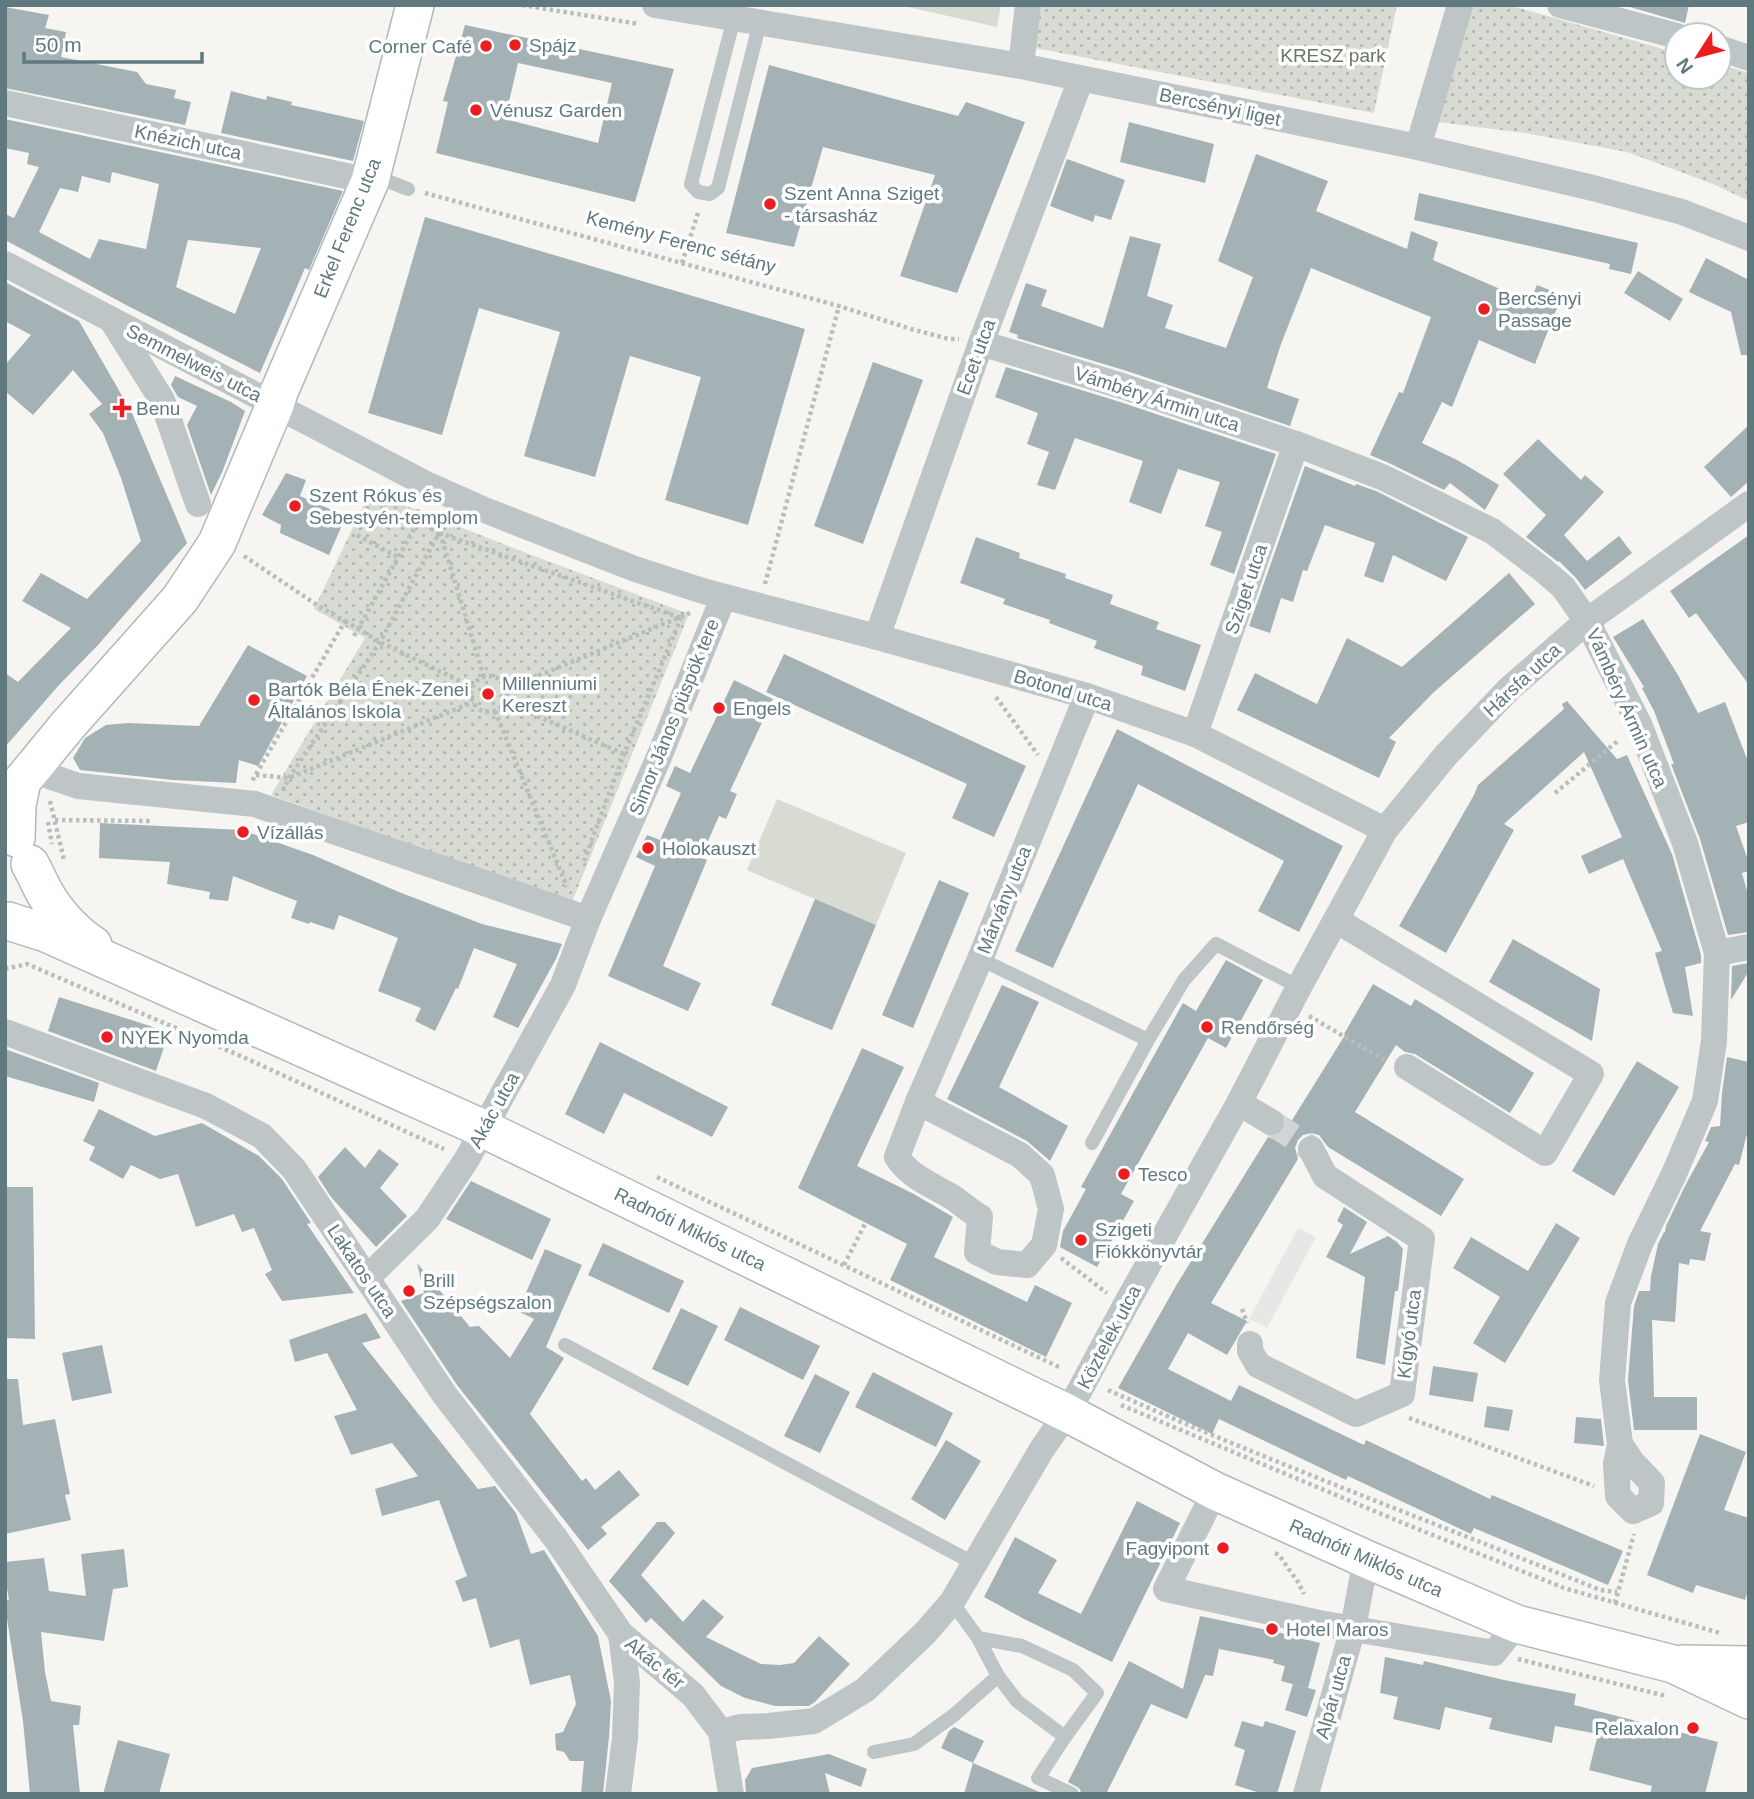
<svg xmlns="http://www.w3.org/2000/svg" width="1754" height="1799" font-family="Arial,sans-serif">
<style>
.built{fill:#e7e7e6}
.park{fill:url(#park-dots)}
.pitch{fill:#d7dbd1}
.building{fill:#a5b2b5;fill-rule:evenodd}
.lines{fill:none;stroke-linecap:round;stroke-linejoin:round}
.street-tunnel{stroke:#d0d6d5;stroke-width:26;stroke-dasharray:26 13;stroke-linecap:butt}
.secondary-casing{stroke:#b0b9bc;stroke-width:40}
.path{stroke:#b8bdbe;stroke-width:4.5;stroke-dasharray:3.5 3.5;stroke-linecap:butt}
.lane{stroke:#bec5c7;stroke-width:14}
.street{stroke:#bec5c7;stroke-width:26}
.secondary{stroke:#fff;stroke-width:37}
.poi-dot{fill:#eb1d1e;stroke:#fff;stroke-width:2.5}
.labels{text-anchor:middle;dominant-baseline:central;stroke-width:7;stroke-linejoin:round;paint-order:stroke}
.poi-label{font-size:19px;fill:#5f797f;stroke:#fff;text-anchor:start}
.park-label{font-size:19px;fill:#69775f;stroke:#fff}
.street-label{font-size:19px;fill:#5f797f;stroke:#fff}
</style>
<defs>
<pattern id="park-dots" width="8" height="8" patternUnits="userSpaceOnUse" patternTransform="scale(1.75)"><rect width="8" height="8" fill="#d7dbd1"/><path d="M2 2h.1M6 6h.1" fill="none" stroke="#b2b6af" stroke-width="1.8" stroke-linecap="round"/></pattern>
</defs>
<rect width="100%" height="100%" fill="#f6f5f2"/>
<polygon class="built" points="1298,1228 1316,1237 1267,1328 1249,1319"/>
<g class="park">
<polygon points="1041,5 1397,5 1374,113 1035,48"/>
<polygon points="1469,5 1509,5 1677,53 1677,77 1719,77 1719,64 1749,73 1749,201 1713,184 1627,152 1525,133 1438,122"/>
<polygon points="370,492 529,554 689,614 572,902 271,795 365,638 314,609"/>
</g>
<g class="pitch">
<polygon points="899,5 1001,5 997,27"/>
<polygon points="777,799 906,853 876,925 747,870"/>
</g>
<g class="building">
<polygon points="1623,5 1689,5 1685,23"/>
<polygon points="5,7 49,15 45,28 66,32 61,57 137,72 146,84 176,90 174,98 191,102 185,125 5,88"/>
<path d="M465 25 674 69 635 202 436 153 448 102 443 101ZM518 63 612 83 598 143 505 119Z"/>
<polygon points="769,65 958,116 966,102 1025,122 957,293 900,276 935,175 823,147 794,247 726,233"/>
<polygon points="231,91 266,100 267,96 292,102 291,105 364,121 353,161 221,133"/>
<path d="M5 119 343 191 309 270 305 268 260 373 128 306 5 240V214L14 218 39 167 27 164 29 153 5 148ZM112 172 159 184 146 249 99 239 90 259 39 232 60 188 78 192 82 176 110 183ZM188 240 261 248 235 314 176 287Z"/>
<polygon points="1129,122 1214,144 1205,183 1120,162"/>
<polygon points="1256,154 1328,181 1316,211 1407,249 1411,231 1438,242 1433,260 1530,302 1537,285 1562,295 1535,364 1479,340 1452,407 1442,402 1422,443 1459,461 1499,485 1485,510 1450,483 1444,490 1389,463 1370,455 1399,392 1403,393 1431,317 1311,268 1281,344 1267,388 1299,399 1290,426 1127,371 1017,338 1018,335 1009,332 1026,283 1047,290 1041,306 1103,328 1130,236 1161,244 1147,296 1173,305 1165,328 1226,348 1253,277 1218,261"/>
<polygon points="1067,159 1125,180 1111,220 1095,215 1093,222 1050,206"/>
<polygon points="1419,193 1638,243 1631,274 1609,269 1610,264 1414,220"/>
<polygon points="425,217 805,329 748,525 665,500 701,377 630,356 595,477 524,456 560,332 479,308 442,435 368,413"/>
<polygon points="1706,258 1749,280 1749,355 1741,355 1731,312 1689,292"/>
<polygon points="1638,271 1683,299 1670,321 1624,293"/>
<polygon points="5,282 79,321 132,413 187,543 98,645 59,685 5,747 5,673 18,682 71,628 22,601 41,573 87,599 141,541 121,478 103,433 89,414 102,404 73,370 33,415 5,391 5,365 31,335 5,321"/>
<polygon points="873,362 923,380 863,544 814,526"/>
<polygon points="1006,367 1117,401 1276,454 1234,574 1210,565 1222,532 1205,526 1220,482 1178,469 1161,514 1129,502 1143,461 1075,438 1055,490 1037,485 1049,452 1027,444 1038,413 995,397"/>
<polygon points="175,376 231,402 245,411 223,470 211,495 187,425 197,406 178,397 171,385"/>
<polygon points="1749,425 1749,481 1731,497 1704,467"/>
<polygon points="1538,439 1581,480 1585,475 1604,492 1564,535 1587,561 1619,536 1632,553 1585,590 1576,578 1559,561 1558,562 1526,537 1546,515 1503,474"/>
<polygon points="1305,466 1355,486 1356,484 1376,491 1468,537 1446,581 1393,555 1383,583 1364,576 1375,543 1325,525 1307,571 1303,570 1293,602 1281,598 1270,633 1249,626"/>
<polygon points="286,473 306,480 300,496 346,516 329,555 280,533 281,525 262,515"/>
<polygon points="1749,535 1749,685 1696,613 1689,618 1670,591"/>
<polygon points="976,537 1020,553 1019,558 1066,574 1065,578 1113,595 1110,604 1159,622 1156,629 1201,645 1185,691 1141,675 1143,666 1094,648 1097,641 1049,623 1050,620 1003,604 1005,599 960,583"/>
<polygon points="1509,573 1535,604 1434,692 1389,738 1396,742 1379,778 1237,710 1255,673 1317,704 1347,638 1402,667"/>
<polygon points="1643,619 1678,675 1698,713 1725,702 1749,764 1749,822 1736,826 1749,863 1749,871 1742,873 1749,898 1749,932 1728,935 1700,839 1671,764 1674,764 1654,711 1642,688 1644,687 1613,637"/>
<polygon points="248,645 307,676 258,766 239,760 236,783 173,780 80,770 73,758 85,738 106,725 128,723 199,726"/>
<polygon points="784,654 1026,766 994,837 952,818 967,784 766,692"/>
<polygon points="734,680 773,699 730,791 737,794 726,819 719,816 701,857 707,860 663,966 701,983 688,1011 608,976 655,866 636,857 647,835 660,840 681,793 666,786 675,766 690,773"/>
<polygon points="1567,701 1617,759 1627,755 1672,854 1701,955 1701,963 1685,967 1693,1016 1673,1013 1655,953 1662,951 1623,859 1589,874 1581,856 1622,837 1584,752 1504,824 1514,830 1446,953 1399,926 1474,795 1478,785 1564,709 1562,704"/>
<polygon points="1117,729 1343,846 1299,932 1258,911 1284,861 1138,784 1053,968 1015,951"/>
<polygon points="100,823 242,830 313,855 399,892 482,924 562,944 556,959 518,1028 493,1017 517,964 474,948 458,989 456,988 435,1031 415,1021 421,1008 378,991 398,938 339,915 334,930 310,922 309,924 291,918 297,901 233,876 228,901 209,899 210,892 167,884 170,862 99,858"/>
<polygon points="939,880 969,893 913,1028 882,1015"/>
<polygon points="815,899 876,925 832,1030 771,1005"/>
<polygon points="1513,939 1600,989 1592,1041 1489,982"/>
<polygon points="1226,960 1263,980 1226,1048 1208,1038 1121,1194 1134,1201 1097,1267 1060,1247 1063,1231 1086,1189 1081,1187 1183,1003 1196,1011"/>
<polygon points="1749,963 1749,971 1731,1000 1732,966"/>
<polygon points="1373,984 1411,1006 1415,999 1534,1073 1510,1113 1415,1054 1405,1052 1396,1045 1355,1112 1464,1179 1441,1216 1328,1147 1319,1135 1311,1133 1303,1135 1298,1140 1295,1148 1298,1159 1211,1303 1247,1321 1227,1355 1188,1333 1168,1369 1231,1401 1239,1385 1364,1445 1366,1440 1490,1499 1492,1495 1623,1551 1608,1585 1474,1528 1471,1534 1348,1476 1346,1480 1219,1419 1212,1434 1118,1388 1177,1284 1268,1137 1279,1141 1345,1035 1344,1034"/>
<polygon points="1002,985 1039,1002 999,1087 1068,1126 1050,1161 1027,1141 947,1099"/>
<polygon points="59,997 169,1032 156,1071 48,1031"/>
<polygon points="600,1042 728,1107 712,1137 624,1093 604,1134 565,1114"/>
<polygon points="862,1048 904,1067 857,1166 914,1194 953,1217 934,1257 1027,1302 1035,1285 1072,1303 1046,1357 890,1280 907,1244 798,1188"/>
<polygon points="5,1049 99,1083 94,1102 5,1076"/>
<polygon points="1727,1057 1749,1062 1749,1126 1739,1165 1735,1164 1700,1231 1711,1233 1705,1261 1690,1259 1689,1265 1679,1263 1675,1322 1652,1320 1654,1397 1697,1397 1697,1430 1634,1430 1628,1380 1634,1306 1639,1291 1650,1291 1651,1276 1658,1244 1664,1232 1665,1232 1666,1226 1685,1186 1709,1142 1705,1141 1711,1127 1720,1126 1722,1093"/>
<polygon points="1637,1061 1679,1087 1614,1196 1572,1171"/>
<polygon points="99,1109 155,1136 202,1123 259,1156 282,1179 311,1223 307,1224 354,1293 282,1301 265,1274 272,1270 254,1228 242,1232 234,1214 196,1227 178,1174 160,1179 131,1165 123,1179 89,1160 95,1147 83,1141"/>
<polygon points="345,1147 365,1168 379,1149 399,1164 380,1188 407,1216 376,1247 331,1197 318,1177"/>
<polygon points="471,1181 551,1219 532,1260 446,1219"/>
<polygon points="5,1187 33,1187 35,1339 5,1338"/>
<polygon points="1344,1207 1367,1222 1350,1254 1388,1236 1397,1242 1403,1249 1398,1291 1395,1291 1385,1365 1356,1358 1365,1277 1326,1257 1343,1225 1337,1221"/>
<polygon points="1556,1223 1580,1238 1505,1363 1473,1343 1500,1297 1453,1268 1471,1237 1528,1271"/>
<polygon points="603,1243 684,1281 669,1313 588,1275"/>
<polygon points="545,1249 582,1265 546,1347 564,1358 530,1414 582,1481 586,1478 595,1490 619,1470 640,1495 601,1527 607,1534 588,1550 457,1385 401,1301 424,1293 417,1263 470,1327 479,1326 510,1358 534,1319 518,1311"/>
<polygon points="740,1307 820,1346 803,1380 724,1340"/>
<polygon points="681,1308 718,1326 688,1386 652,1369"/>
<polygon points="366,1313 381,1338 362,1343 478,1489 495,1486 516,1513 531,1554 544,1550 598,1636 611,1701 609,1737 603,1794 581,1794 584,1761 570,1761 564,1752 556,1750 555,1734 563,1732 576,1704 570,1675 530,1685 519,1639 490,1648 476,1598 463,1602 455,1581 467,1576 439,1500 382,1516 375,1489 418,1476 392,1443 351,1455 334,1416 357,1410 327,1353 295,1362 289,1340"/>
<polygon points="102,1345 112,1393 72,1401 62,1353"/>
<polygon points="1433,1366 1478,1373 1473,1402 1429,1395"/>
<polygon points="873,1372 953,1413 936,1447 855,1407"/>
<polygon points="815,1374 850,1392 820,1453 784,1436"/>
<polygon points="5,1379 18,1379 23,1425 55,1419 70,1494 65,1495 71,1520 5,1534"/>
<polygon points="1487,1406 1513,1410 1509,1431 1484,1427"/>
<polygon points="1576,1417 1601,1419 1604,1446 1574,1443"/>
<polygon points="1700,1434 1746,1452 1724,1510 1749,1518 1749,1587 1745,1600 1696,1585 1693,1593 1647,1575"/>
<polygon points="946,1440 981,1461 945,1520 911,1499"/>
<polygon points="1137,1501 1180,1523 1112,1662 1024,1619 984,1597 1015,1537 1057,1560 1038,1593 1081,1614"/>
<polygon points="657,1522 665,1522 675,1533 641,1575 683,1622 703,1599 724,1617 706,1637 761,1664 780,1665 794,1663 819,1636 850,1664 815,1702 809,1706 775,1706 745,1698 721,1686 651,1618 646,1623 609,1581"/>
<polygon points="124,1549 128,1587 113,1589 104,1641 41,1632 45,1672 51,1701 81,1706 79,1725 73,1725 80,1794 30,1794 23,1721 5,1606 5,1601 9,1600 5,1577 5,1562 44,1558 49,1591 86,1596 81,1554"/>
<polygon points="1200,1616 1281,1633 1320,1643 1308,1688 1281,1681 1285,1666 1273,1663 1274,1660 1219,1649 1213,1676 1205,1675 1187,1719 1151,1704 1106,1794 1082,1794 1079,1788 1068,1782 1129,1661 1183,1689"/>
<polygon points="1385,1657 1423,1665 1424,1661 1504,1680 1576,1694 1574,1705 1718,1742 1705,1794 1650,1794 1652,1786 1589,1770 1598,1734 1555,1726 1552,1743 1489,1729 1492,1718 1445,1707 1440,1730 1393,1719 1398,1697 1380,1693"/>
<polygon points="1293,1684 1316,1690 1307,1717 1285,1710"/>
<polygon points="1242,1721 1263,1727 1265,1721 1296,1731 1277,1794 1263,1794 1235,1785 1245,1750 1234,1746"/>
<polygon points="954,1727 984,1741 973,1763 941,1748 949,1731"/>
<polygon points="118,1740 170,1754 159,1794 103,1794"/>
<polygon points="829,1754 867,1769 861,1787 825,1773 830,1794 746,1794 745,1780 752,1768"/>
<polygon points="973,1763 1044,1794 964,1794"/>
</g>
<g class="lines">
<polyline class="street-tunnel" points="1271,1122 1311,1149"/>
<g class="secondary-casing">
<g id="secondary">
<polyline points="16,838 17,805 22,781 68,725 180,599 217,543 275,405 279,392 370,181 415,5"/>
<path d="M30 864C36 874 40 885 46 895 57 914 75 933 93 945"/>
<polyline points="8,921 46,933 484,1129 1067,1413 1215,1491 1366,1559 1517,1624 1673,1664 1749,1700"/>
<polyline points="1683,1664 1749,1665"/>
</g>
</g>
<g class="path">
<polyline points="522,5 639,24"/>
<polyline points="425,193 839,306 911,329 949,339 959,339"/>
<polyline points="682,263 699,210"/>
<polyline points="439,533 681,618"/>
<polyline points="440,533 484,677"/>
<polyline points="357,535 398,557"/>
<polyline points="244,556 320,607 345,621 252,781"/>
<polyline points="765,584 839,306"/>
<polyline points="345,621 380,642 472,687"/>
<polyline points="354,636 418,522 417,506"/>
<circle cx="489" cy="694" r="18"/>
<polyline points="506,689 690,613"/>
<polyline points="996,697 1038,755"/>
<polyline points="505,702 624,754"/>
<polyline points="495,711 567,887"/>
<polyline points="256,775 289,778 473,702"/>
<polyline points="283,791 289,778 380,642 439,533 418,522"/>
<polyline points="1555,793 1619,740"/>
<polyline points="50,801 64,860"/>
<polyline points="55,820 152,821"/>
<polyline points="48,822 52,844"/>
<polyline points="584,861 624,754 681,618"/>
<polyline points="5,969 27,964 243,1057 444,1149"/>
<polyline points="1309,1016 1386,1061"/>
<polyline points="657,1177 1059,1367"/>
<polyline points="1061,1258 1107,1293"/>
<polyline points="844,1265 866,1222"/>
<polyline points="1242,1309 1247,1323"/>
<path d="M1108 1390C1269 1462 1436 1523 1600 1590L1617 1592"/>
<polyline points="1121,1405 1403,1523 1564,1588 1720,1633"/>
<polyline points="1409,1418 1594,1486"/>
<polyline points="1275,1553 1279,1555 1298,1582 1304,1594"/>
<polyline points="1615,1603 1634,1534"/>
<polyline points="1518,1659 1666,1696"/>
</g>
<g class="lane">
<polyline points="734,18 691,184 698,192 710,194 718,188 760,22"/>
<polyline points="372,182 390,182 408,189"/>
<polyline points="980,959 1148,1040 1184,980 1216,944 1299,987"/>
<polyline points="1092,1143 1148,1040"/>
<polyline points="565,1345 975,1564"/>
<polyline points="952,1602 978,1638 1022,1646 1073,1670 1097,1693 1065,1737 1017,1701 998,1676 978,1638"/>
<polyline points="1065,1737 1038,1778 1072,1794"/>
<polyline points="874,1752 914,1744 954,1715 998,1676"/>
</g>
<g class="street">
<polyline points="655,5 1021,66 1418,147 1593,188 1682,212 1749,238"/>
<polyline points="1560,5 1677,36"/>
<polyline points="1719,48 1749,58"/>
<polyline points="1021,66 1028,5"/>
<polyline points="5,103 370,181"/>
<polyline points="1418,147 1460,5"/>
<polyline points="5,264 428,485 482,509 635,569 703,591 877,637 1087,696 1195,734 1385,830"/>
<polyline points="113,322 162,400 198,504"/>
<polyline points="981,343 1122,386 1296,444 1382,477 1492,531 1542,569 1563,587 1587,621 1639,724 1685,843 1717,953 1714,1041 1705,1101 1674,1174 1640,1244 1618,1303 1612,1380 1620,1444"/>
<polyline points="877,637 981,343 1081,79"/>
<polyline points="1195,734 1296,444"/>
<polyline points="38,762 49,776 78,786 255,804 588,919"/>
<polyline points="1336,920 1591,1074 1545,1153 1407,1067"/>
<polyline points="1717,953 1749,947"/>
<polyline points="5,1032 206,1106 262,1136 294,1169 444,1394 556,1539 621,1634 693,1695 721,1732 731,1794"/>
<path d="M918 1102 1020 1155 1042 1175 1051 1209 1044 1245 1027 1265 997 1262 977 1252 980 1217C970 1211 961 1203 952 1197 932 1185 910 1177 897 1157Z"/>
<polyline points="918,1102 980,959 1087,696"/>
<polyline points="1239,1103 1271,1122"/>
<polyline points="367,1278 427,1219 467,1159 563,985 588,919 659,757 723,598"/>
<polyline points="1250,1344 1250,1351 1258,1365 1356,1414 1402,1394 1422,1239 1325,1176 1311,1149"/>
<polygon points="1620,1444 1632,1462 1652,1483 1651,1503 1633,1511 1618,1496 1616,1464"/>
<polyline points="1215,1491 1166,1589 1319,1623 1494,1653 1517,1624"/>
<polyline points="721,1732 740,1727 768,1726 814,1721 865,1690 925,1633 952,1602 1042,1449 1067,1413 1081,1388 1125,1306 1239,1103 1299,987 1385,830 1446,755 1509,689 1587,621 1749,504"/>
<polyline points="618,1794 625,1738 627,1682 621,1634"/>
<polyline points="1306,1794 1353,1628 1366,1559"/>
</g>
<use href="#secondary" class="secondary"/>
</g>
<g class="poi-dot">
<circle cx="515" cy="45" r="7"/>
<circle cx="486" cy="46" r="7"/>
<circle cx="476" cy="110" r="7"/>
<circle cx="770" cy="204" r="7"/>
<circle cx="1484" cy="309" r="7"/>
<path d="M118.5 397.5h7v7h7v7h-7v7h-7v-7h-7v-7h7z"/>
<circle cx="295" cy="506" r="7"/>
<circle cx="488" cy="694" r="7"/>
<circle cx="254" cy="700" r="7"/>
<circle cx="719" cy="708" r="7"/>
<circle cx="243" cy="832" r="7"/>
<circle cx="648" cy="848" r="7"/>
<circle cx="1207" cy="1027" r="7"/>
<circle cx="107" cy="1037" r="7"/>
<circle cx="1124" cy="1174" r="7"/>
<circle cx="1081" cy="1240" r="7"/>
<circle cx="409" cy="1291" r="7"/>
<circle cx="1223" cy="1548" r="7"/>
<circle cx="1272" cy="1629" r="7"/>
<circle cx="1693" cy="1728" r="7"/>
</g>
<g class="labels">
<g class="poi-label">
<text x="529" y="45">Spájz</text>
<text x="472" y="46" text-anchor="end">Corner Café</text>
<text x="490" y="110">Vénusz Garden</text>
<text x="784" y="193">Szent Anna Sziget<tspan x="784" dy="22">- társasház</tspan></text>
<text x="1498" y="298">Bercsényi<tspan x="1498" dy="22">Passage</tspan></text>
<text x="136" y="408">Benu</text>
<text x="309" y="495">Szent Rókus és<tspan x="309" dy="22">Sebestyén-templom</tspan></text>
<text x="502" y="683">Millenniumi<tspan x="502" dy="22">Kereszt</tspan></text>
<text x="268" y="689">Bartók Béla Ének-Zenei<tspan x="268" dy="22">Általános Iskola</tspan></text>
<text x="733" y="708">Engels</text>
<text x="257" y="832">Vízállás</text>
<text x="662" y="848">Holokauszt</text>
<text x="1221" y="1027">Rendőrség</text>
<text x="121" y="1037">NYEK Nyomda</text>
<text x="1138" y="1174">Tesco</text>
<text x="1095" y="1229">Szigeti<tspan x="1095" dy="22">Fiókkönyvtár</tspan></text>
<text x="423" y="1280">Brill<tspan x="423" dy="22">Szépségszalon</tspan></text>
<text x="1209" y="1548" text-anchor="end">Fagyipont</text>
<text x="1286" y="1629">Hotel Maros</text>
<text x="1679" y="1728" text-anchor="end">Relaxalon</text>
</g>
<g class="park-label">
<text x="1333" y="55">KRESZ park</text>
</g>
<g class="street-label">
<text transform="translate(1220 107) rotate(12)">Bercsényi liget</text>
<text transform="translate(188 142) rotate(12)">Knézich utca</text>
<text transform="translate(347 228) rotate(-68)">Erkel Ferenc utca</text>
<text transform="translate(681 242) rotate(15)">Kemény Ferenc sétány</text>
<text transform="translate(976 357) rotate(-70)">Ecet utca</text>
<text transform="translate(194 363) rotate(27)">Semmelweis utca</text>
<text transform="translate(1157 399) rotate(18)">Vámbéry Ármin utca</text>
<text transform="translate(1246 589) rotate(-71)">Sziget utca</text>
<text transform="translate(1522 680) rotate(-43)">Hársfa utca</text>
<text transform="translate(1063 690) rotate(17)">Botond utca</text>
<text transform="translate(1627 708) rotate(66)">Vámbéry Ármin utca</text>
<text transform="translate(674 717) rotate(-68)">Simor János püspök tere</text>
<text transform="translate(1004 900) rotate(-68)">Márvány utca</text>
<text transform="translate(494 1110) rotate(-61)">Akác utca</text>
<text transform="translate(690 1229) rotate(26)">Radnóti Miklós utca</text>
<text transform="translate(362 1271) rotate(56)">Lakatos utca</text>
<text transform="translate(1409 1334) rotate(-83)">Kígyó utca</text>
<text transform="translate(1109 1337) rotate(-62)">Köztelek utca</text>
<text transform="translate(1366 1558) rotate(24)">Radnóti Miklós utca</text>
<text transform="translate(655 1663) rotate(39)">Akác tér</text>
<text transform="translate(1333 1697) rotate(-74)">Alpár utca</text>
</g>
</g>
<rect width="1754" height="1799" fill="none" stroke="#5f797f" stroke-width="14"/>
<g transform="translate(1698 56) rotate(234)"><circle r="33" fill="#ffffff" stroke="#bfc9cc" stroke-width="2"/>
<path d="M0-5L12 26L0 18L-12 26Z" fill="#eb1d1e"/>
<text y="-10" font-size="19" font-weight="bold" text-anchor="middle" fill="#5f797f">N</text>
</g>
<path d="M24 52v10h178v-10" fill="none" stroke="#5f797f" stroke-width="3.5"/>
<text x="35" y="52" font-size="21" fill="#5f797f" stroke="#ffffff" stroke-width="5" paint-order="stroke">50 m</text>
</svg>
